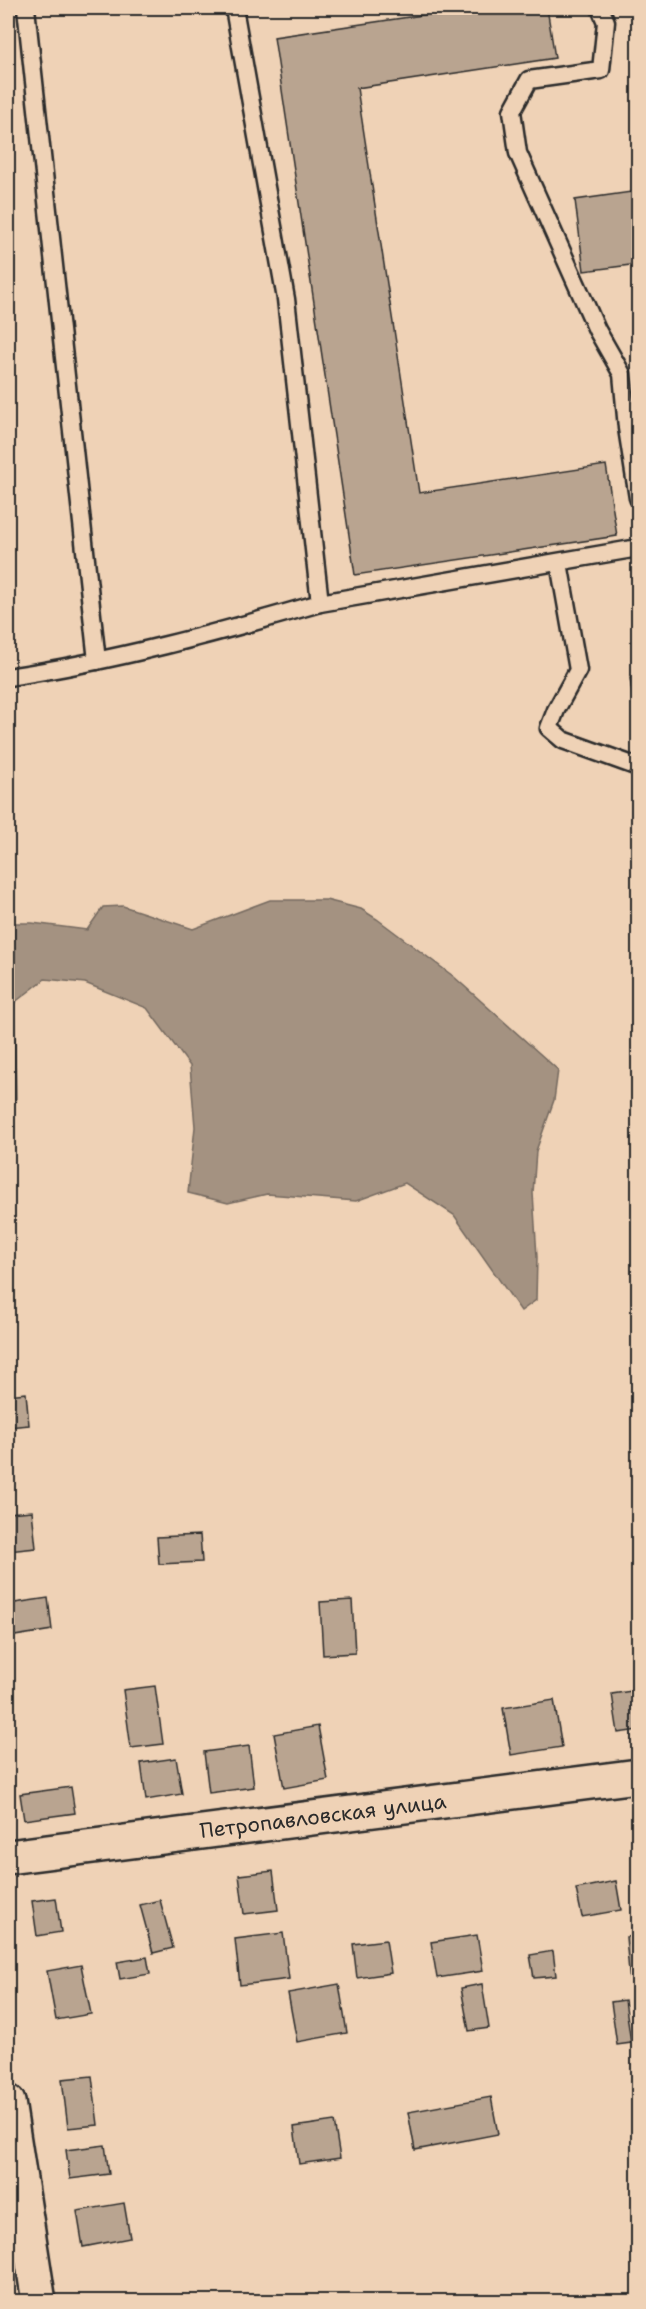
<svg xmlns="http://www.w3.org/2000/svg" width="646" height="2309" font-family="'Shantell Sans',sans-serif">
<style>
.water{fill:#a49281;stroke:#74695f;stroke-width:1.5}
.building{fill:#b9a490;stroke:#2b2b2b;stroke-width:1.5}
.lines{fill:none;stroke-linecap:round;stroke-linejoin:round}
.service-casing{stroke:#2b2b2b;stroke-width:21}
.minor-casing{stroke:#2b2b2b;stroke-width:38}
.service{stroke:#efd2b6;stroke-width:16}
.minor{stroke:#efd2b6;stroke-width:33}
.labels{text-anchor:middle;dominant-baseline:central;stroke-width:4.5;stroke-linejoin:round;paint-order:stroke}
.street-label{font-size:21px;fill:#2b2b2b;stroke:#efd2b6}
</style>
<rect width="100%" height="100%" fill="#efd2b6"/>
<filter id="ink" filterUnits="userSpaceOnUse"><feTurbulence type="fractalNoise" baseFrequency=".0167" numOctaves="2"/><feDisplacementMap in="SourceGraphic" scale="12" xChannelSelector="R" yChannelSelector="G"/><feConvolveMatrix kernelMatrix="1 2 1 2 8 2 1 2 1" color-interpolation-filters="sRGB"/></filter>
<g filter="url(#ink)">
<polygon class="water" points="270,900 326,900 361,909 377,919 453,976 558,1070 554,1100 536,1151 533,1193 537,1257 536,1300 521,1311 454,1215 405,1183 356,1201 267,1194 228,1203 188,1193 195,1127 190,1066 147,1008 85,983 45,979 14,1003 16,1100 8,1115 8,923 32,923 87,930 103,907 123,906 193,929"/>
<g class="building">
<polygon points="470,8 547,8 555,58 357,88 419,493 606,465 617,536 355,575 274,37"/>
<polygon points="638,191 638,264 584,271 575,200"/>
<polygon points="638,677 638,740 630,678"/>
<polygon points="26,1393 29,1425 8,1427 8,1395"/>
<polygon points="32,1511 36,1548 8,1551 8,1513"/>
<polygon points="200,1535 202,1562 159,1564 157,1537"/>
<polygon points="48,1598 52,1630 8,1637 8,1604"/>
<polygon points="352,1600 355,1653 323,1655 320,1602"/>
<polygon points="155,1686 163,1744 131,1748 123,1690"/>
<polygon points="638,1690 638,1730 618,1733 612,1694"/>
<polygon points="554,1700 562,1747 511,1755 503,1708"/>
<polygon points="318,1726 328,1780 284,1788 274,1734"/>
<polygon points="249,1746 254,1787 209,1793 204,1752"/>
<polygon points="176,1758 182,1794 146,1800 141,1763"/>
<polygon points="71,1787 75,1813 24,1820 20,1794"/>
<polygon points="273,1871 278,1910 244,1914 239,1875"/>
<polygon points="616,1881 621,1910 582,1917 576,1889"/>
<polygon points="56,1898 61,1932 37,1936 32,1901"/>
<polygon points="160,1900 173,1948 153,1953 140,1905"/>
<polygon points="283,1933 289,1979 240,1985 235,1939"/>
<polygon points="477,1935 483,1971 437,1978 431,1942"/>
<polygon points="638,1936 638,1983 630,1984 626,1937"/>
<polygon points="386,1940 391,1973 357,1978 353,1944"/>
<polygon points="553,1951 556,1976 534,1978 530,1955"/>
<polygon points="147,1957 150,1974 120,1979 117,1962"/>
<polygon points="81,1965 91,2014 56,2020 47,1971"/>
<polygon points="339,1984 347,2033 297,2042 288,1993"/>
<polygon points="482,1984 489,2028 469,2031 461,1988"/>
<polygon points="625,2000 631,2043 617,2045 611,2002"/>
<polygon points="92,2076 98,2125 68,2128 62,2079"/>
<polygon points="491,2097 498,2134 415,2150 408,2112"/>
<polygon points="334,2121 340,2158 299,2164 294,2127"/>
<polygon points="105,2145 109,2174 70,2179 66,2150"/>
<polygon points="124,2203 130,2238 83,2247 77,2211"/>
</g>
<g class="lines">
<g class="service-casing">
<g id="service">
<polyline points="26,8 97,661"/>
<polyline points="234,8 286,299 320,603 638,548"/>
<polyline points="600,8 606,22 601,70 529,80 512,111 518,153 597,330 622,374 627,428 638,498"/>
<polyline points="559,563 578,670 556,710 549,728 563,740 638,767"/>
<path d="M8 677C114 661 217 633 320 603"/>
</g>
</g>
<g class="minor-casing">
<g id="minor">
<polyline points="8,1857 638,1776"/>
<polyline points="8,2102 39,2302"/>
</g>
</g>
<use href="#service" class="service"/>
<use href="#minor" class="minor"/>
</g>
</g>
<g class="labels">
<g class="street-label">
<text transform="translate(323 1816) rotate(-7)">Петропавловская улица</text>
</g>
</g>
<rect width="646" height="2309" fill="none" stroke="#efd2b6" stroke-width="30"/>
<rect x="15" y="15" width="616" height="2279" fill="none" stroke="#2b2b2b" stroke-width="2" filter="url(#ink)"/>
</svg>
